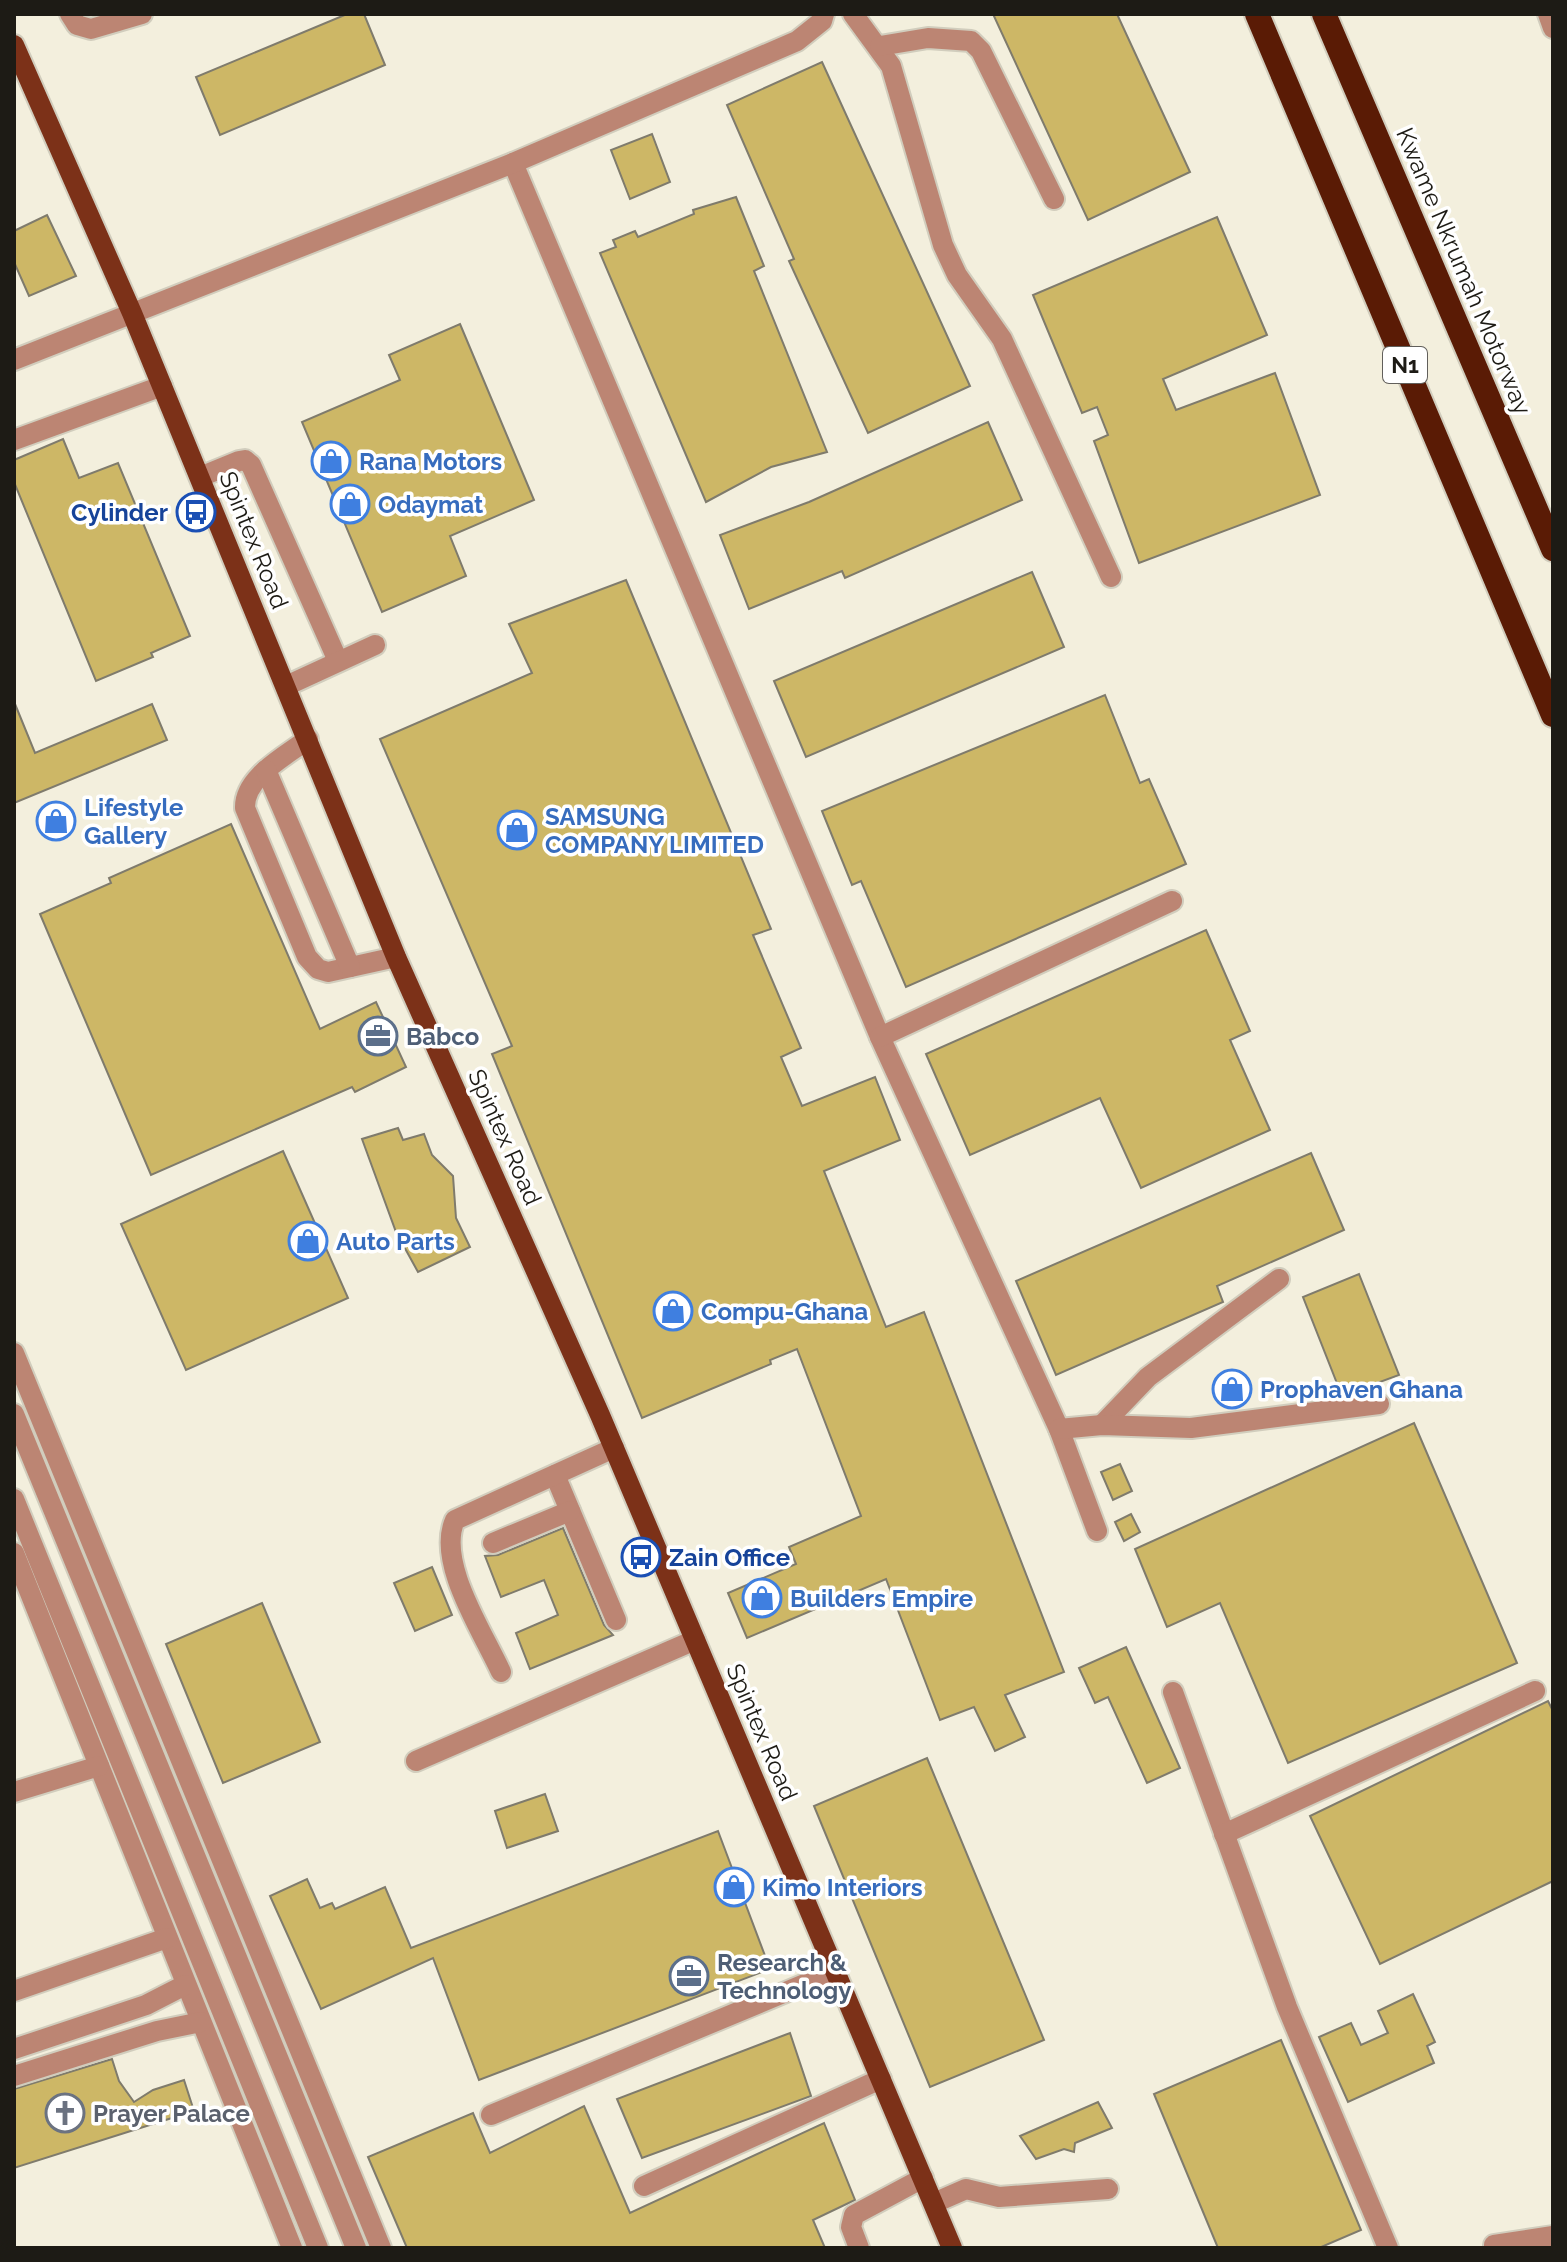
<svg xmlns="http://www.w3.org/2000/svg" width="1567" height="2262" font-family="Raleway,sans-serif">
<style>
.building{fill:#cdb766;stroke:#7f7b6c;stroke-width:2}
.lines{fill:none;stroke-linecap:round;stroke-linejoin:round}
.minor-casing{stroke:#d1cdbd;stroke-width:24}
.major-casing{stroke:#d1cdbd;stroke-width:24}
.highway-casing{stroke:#d1cdbd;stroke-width:28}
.minor{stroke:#bc8573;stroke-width:20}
.major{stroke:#7c3118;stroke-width:20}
.highway{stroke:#5a1b05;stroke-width:24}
.labels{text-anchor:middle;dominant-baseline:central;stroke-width:7;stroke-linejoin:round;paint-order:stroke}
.shield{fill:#fff;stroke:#615f5b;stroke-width:2}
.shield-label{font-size:22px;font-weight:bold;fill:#1d1b15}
.street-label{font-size:24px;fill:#1d1b15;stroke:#fff}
.shop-label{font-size:24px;font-weight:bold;fill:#366cbe;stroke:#fff;text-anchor:start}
.transit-label{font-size:24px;font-weight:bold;fill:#164399;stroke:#fff;text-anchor:end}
.service-label{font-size:24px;font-weight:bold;fill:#4e5e75;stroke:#fff;text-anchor:start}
.worship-label{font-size:24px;font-weight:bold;fill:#5b616d;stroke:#fff;text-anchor:start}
</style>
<rect width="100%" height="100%" fill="#f3efdd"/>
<g class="building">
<polygon points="347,14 364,14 385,65 220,135 196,77"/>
<polygon points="993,14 1117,14 1190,172 1088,220"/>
<polygon points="822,62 970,386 868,433 789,261 794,259 727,105"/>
<polygon points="652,134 670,182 630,199 611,150"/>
<polygon points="736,197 764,266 754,271 827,452 771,467 706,502 600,253 616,247 613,240 635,231 638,237 694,214 693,210"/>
<polygon points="47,215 76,276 29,296 14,262 14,231"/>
<polygon points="1217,217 1267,335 1163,379 1176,410 1275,373 1320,495 1139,563 1094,441 1108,435 1097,407 1082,413 1033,295"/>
<polygon points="460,324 534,500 450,536 466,576 382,612 302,422 400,380 389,355"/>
<polygon points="988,422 1022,500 845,578 842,571 749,609 720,535 809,502"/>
<polygon points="63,439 79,478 118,463 190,636 151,653 153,657 96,681 14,482 14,460"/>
<polygon points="1032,572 1064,647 806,757 774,681"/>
<polygon points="626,580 771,929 753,935 801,1048 781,1057 802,1106 875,1077 900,1140 824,1171 886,1327 924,1312 1064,1672 1005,1695 1025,1737 995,1751 974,1707 940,1720 886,1579 747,1638 728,1593 796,1564 789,1547 861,1516 797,1349 770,1360 771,1364 642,1418 492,1054 512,1046 380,739 532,673 509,624"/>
<polygon points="1105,695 1140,783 1149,779 1186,864 906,987 861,881 852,885 822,811"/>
<polygon points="15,704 35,753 152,704 167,740 14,803"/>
<polygon points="231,824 320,1029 376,1002 406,1067 355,1092 352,1087 151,1175 40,914 111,883 109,878"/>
<polygon points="1206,930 1250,1031 1230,1040 1270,1130 1141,1188 1100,1098 970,1155 926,1054"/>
<polygon points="398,1128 403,1140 424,1134 432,1155 453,1176 456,1218 470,1247 418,1272 396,1232 362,1139"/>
<polygon points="283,1151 348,1298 186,1370 121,1224"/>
<polygon points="1311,1153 1344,1230 1217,1286 1223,1302 1056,1375 1016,1281"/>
<polygon points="1359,1274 1399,1375 1342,1396 1303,1297"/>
<polygon points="1414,1423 1517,1663 1288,1763 1220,1603 1167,1627 1135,1549"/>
<polygon points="1120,1464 1132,1491 1113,1500 1101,1472"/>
<polygon points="1131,1514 1140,1532 1124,1541 1115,1522"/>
<polygon points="563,1528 604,1625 613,1635 530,1669 516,1633 558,1615 544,1580 501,1597 485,1556 498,1555"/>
<polygon points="432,1567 452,1615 415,1631 394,1583"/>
<polygon points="262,1603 320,1742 223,1783 166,1644"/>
<polygon points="1126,1647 1180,1768 1147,1783 1108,1697 1095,1703 1079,1668"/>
<polygon points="1548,1701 1553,1711 1553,1881 1380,1964 1310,1816"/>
<polygon points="927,1758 1044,2040 930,2087 814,1806"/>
<polygon points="545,1794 558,1831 507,1848 495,1811"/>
<polygon points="718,1831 770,1969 479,2080 433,1958 321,2009 270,1896 307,1879 320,1908 332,1903 335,1909 385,1887 411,1948"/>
<polygon points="1413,1994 1435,2042 1427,2046 1434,2063 1348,2102 1319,2037 1351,2023 1361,2045 1388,2033 1378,2011"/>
<polygon points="790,2033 811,2096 642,2158 617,2099"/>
<polygon points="1281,2040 1361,2230 1319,2248 1218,2248 1154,2094"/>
<polygon points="112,2059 119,2081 134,2102 153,2090 184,2080 194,2111 14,2168 14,2089"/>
<polygon points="1098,2102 1112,2128 1075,2143 1074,2152 1064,2149 1036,2159 1020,2136"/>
<polygon points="584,2106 630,2213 824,2123 855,2200 813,2220 825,2248 407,2248 368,2157 473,2113 490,2153"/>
</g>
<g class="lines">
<g class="minor-casing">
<g id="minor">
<polyline points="70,14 77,25 91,29 142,14"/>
<polyline points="853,14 891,66 943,245 957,275 1002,339 1111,577"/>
<polyline points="1548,14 1553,28"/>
<polyline points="880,46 928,38 971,41 981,51 1054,199"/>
<polyline points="513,163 880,1037 1059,1429 1097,1531"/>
<polyline points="14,360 513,163 797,41 822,21 824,14"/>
<polyline points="14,440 162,386"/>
<polyline points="200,477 239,461 245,460 251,465 338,661"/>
<polyline points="286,686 375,645"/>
<path d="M308 739C286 756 244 777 245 808L307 957 318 969 328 972 396 957"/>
<polyline points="266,770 350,967"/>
<polyline points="880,1037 1172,901"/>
<polyline points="14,1353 381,2248"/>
<polyline points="14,1414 356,2248"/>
<polyline points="1102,1425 1148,1377 1279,1279"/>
<polyline points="1059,1429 1102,1425 1191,1428 1379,1404"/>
<polyline points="555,1475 616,1620"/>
<polyline points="14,1499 318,2248"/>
<polyline points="493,1543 570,1511"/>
<polyline points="14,1553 292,2248"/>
<path d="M501 1672C483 1632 436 1562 455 1520L614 1448"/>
<polyline points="1173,1692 1287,2007 1388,2248"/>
<polyline points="416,1761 695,1640"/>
<polyline points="14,1792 99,1766"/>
<polyline points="1224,1834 1535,1691"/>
<polyline points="14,1991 167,1938"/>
<polyline points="14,2049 146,2005 185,1985"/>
<polyline points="14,2076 157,2031 201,2022"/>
<polyline points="491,2115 836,1971"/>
<polyline points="644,2186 881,2079"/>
<polyline points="934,2203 966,2189 999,2197 1108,2189"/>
<polyline points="1494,2245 1553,2236"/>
<polyline points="859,2248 851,2227 854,2215 923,2178"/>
</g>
</g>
<g class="major-casing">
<polyline id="major" points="14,45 132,313 396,957 600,1415 952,2248"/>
</g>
<g class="highway-casing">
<g id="highway">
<polyline points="1257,14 1553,715"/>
<polyline points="1324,14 1553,549"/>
</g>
</g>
<use href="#minor" class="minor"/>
<use href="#major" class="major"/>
<use href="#highway" class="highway"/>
</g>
<defs>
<g id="shop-ring" transform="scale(2)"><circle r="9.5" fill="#fff" stroke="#3f7fe0" stroke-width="1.5"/><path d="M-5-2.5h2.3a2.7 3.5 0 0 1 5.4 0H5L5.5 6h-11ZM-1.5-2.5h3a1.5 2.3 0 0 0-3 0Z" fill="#3f7fe0"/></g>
<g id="bus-ring" transform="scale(2)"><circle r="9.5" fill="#fff" stroke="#1a4fb4" stroke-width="1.5"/><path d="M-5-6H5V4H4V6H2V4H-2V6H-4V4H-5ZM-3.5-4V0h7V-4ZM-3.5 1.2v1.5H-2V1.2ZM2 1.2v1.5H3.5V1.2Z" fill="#1a4fb4"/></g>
<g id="office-ring" transform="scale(2)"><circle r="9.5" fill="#fff" stroke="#5c6f8a" stroke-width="1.5"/><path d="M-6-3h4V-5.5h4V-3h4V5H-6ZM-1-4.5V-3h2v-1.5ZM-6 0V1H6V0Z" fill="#5c6f8a"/></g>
<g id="church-ring" transform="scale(2)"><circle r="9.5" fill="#fff" stroke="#6b7280" stroke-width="1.5"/><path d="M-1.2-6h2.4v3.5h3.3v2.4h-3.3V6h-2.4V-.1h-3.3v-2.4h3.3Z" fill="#6b7280"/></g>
</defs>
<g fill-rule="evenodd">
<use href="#shop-ring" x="331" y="461"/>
<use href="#shop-ring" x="350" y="504"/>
<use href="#bus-ring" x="196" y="512"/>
<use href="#shop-ring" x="56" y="821"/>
<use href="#shop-ring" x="517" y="830"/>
<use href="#office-ring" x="378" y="1036"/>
<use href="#shop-ring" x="308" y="1241"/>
<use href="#shop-ring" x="673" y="1311"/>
<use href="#shop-ring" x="1232" y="1389"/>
<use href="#bus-ring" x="641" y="1557"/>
<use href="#shop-ring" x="762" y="1598"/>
<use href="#shop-ring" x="734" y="1887"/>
<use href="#office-ring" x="689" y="1976"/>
<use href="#church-ring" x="65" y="2113"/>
</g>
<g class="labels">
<rect class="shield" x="1383" y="347" width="44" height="36" rx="6"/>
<g class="shield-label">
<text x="1405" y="365">N1</text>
</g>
<g class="street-label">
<text transform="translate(1464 271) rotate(67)">Kwame Nkrumah Motorway</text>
<text transform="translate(254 540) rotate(68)">Spintex Road</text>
<text transform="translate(505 1137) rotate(66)">Spintex Road</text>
<text transform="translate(762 1732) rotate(67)">Spintex Road</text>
</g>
<g class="shop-label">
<text x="359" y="461">Rana Motors</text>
<text x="378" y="504">Odaymat</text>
<text x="84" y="807">Lifestyle<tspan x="84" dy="28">Gallery</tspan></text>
<text x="545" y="816">SAMSUNG<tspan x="545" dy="28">COMPANY LIMITED</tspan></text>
<text x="336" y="1241">Auto Parts</text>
<text x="701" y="1311">Compu-Ghana</text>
<text x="1260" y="1389">Prophaven Ghana</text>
<text x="790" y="1598">Builders Empire</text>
<text x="762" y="1887">Kimo Interiors</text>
</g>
<g class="transit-label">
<text x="168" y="512">Cylinder</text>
<text x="669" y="1557" text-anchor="start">Zain Office</text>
</g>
<g class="service-label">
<text x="406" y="1036">Babco</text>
<text x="717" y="1962">Research &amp;<tspan x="717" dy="28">Technology</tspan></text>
</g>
<g class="worship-label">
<text x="93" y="2113">Prayer Palace</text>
</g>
</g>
<rect width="1567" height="2262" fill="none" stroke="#1d1b15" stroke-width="32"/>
</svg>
